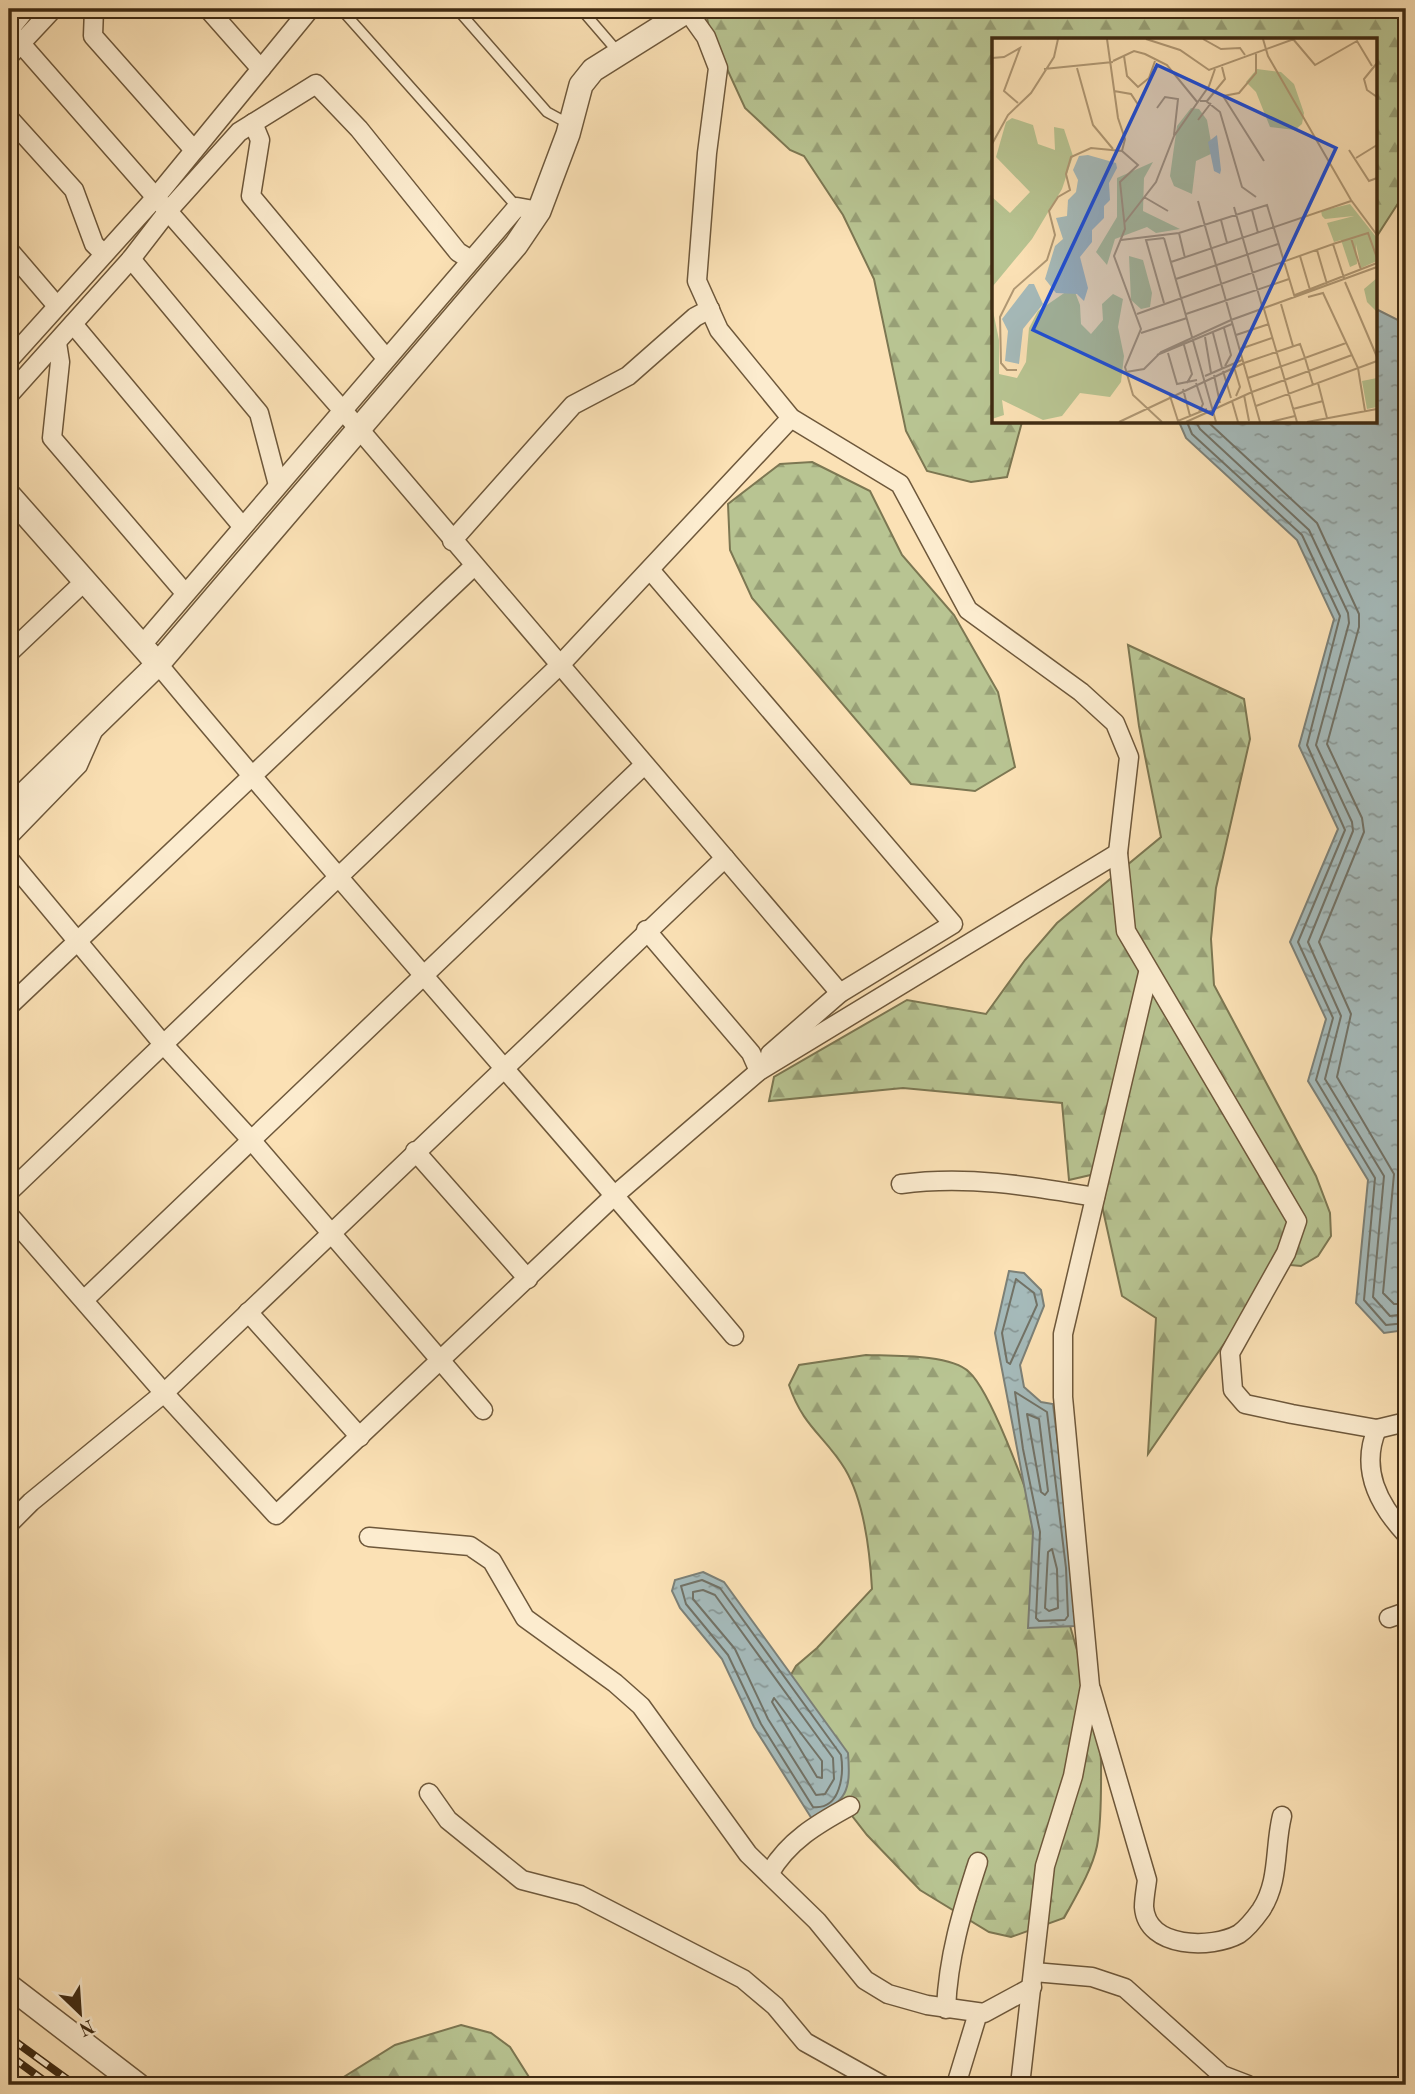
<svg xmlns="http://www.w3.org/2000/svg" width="1415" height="2094" font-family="'Old Standard TT',serif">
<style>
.forest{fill:url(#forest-firs);stroke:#7c7752;stroke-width:2}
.water{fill:url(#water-ripples);stroke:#7c8077;stroke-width:2}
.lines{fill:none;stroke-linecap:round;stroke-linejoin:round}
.shore{stroke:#727266;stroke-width:2}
.service-casing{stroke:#6e583b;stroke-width:12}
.minor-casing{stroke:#6e583b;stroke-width:21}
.tertiary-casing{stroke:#6e583b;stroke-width:26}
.service{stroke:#fceccf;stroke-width:9}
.minor{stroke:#fceccf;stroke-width:18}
.tertiary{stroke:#fceccf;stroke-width:23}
.rail-casing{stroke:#3f2a12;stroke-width:8}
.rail{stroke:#fceccf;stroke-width:5;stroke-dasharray:16;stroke-linecap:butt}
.inset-road{fill:none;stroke:#b09874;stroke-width:2}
.view{fill:#1d4ed8;fill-opacity:0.15;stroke:#1d4ed8;stroke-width:3.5}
.inset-edge{fill:none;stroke:#3f2a12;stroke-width:3.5}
</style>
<defs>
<pattern id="forest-firs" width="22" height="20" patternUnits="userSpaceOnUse" patternTransform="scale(1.75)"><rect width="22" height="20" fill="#b8c492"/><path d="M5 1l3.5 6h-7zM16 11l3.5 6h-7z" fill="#979f76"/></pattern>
<pattern id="water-ripples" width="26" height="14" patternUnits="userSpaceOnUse" patternTransform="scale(1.75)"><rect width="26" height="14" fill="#a5baba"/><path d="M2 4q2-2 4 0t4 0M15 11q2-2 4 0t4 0" fill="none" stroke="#889796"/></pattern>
</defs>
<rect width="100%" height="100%" fill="#fbe1b5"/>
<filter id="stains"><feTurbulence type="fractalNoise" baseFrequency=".00286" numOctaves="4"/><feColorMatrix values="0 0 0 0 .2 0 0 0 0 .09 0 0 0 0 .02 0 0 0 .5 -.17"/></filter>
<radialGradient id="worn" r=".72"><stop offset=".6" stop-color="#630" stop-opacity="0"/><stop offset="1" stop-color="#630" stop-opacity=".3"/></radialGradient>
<g class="forest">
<polygon points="705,9 1406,9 1406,191 1375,239 1375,40 993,40 993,422 1022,422 1007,477 971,482 927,471 906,431 874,279 843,215 804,156 790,150 745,108 710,32"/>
<polygon points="812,462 870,491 902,555 954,615 998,692 1015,767 975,791 911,784 752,598 730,550 728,504 780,464"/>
<polygon points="1128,645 1244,699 1250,739 1216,888 1211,939 1214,985 1316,1176 1330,1213 1331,1236 1318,1256 1301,1266 1279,1264 1148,1454 1156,1318 1122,1296 1095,1174 1069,1180 1062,1103 903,1088 769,1101 774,1077 907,1000 986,1014 1025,960 1057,923 1161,837 1139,726"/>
<path d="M866 1355C892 1356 950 1354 969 1372 1009 1408 1099 1703 1101 1761 1101 1787 1102 1820 1097 1846 1092 1870 1076 1896 1064 1918L1011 1937 989 1932 920 1890 867 1835 828 1785 780 1694 796 1666 817 1648 872 1589C870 1553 864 1501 845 1469 825 1436 803 1427 789 1385L799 1365Z"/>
<polygon points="461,2025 491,2033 510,2047 534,2085 331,2085 395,2045"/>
</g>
<g class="water">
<polygon points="1378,310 1406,324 1406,1330 1384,1333 1356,1303 1368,1180 1308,1081 1326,1019 1290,942 1338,829 1299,746 1334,619 1297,540 1186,438 1179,422 1375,422 1375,313"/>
<polygon points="1009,1271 1024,1273 1041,1290 1044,1306 1020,1365 1024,1387 1041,1402 1053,1404 1073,1568 1075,1626 1028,1628 1033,1532 995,1333"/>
<path d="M703 1572 724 1582 848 1753C851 1792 847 1800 812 1819L754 1727 722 1659 680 1608 672 1591 675 1580Z"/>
</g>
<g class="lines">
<g class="shore">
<polyline points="1187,422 1192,434 1302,535 1340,616 1307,745 1345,830 1298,942 1333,1018 1316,1080 1375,1178 1364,1300 1386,1325 1406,1323"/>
<polyline points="1196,422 1200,429 1309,530 1348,613 1349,623 1316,745 1352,822 1353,831 1308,942 1341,1016 1325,1079 1384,1176 1373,1297 1390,1316 1406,1314"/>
<polyline points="1208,422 1317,523 1359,614 1359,627 1327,744 1362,818 1364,832 1319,942 1351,1014 1337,1077 1394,1174 1383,1293 1394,1304 1406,1304"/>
<polygon points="1016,1279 1034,1293 1037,1305 1010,1364 1007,1362 1002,1333"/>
<polygon points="1015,1392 1047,1412 1066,1568 1068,1616 1065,1620 1039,1621 1036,1618 1040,1532 1023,1449"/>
<polygon points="1027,1414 1039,1419 1048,1491 1045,1495 1041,1492"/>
<polygon points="1052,1549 1057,1569 1058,1608 1049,1611 1045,1608 1048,1552"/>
<path d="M702 1580 720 1588 841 1755C844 1774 841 1810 813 1807L761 1724 728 1655 686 1604 681 1586Z"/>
<polygon points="703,1590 715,1595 833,1758 834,1779 825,1794 816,1795 768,1719 735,1649 693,1599 693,1592"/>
<polygon points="774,1698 822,1761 822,1778 817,1777 772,1702"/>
</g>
<g class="service-casing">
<g id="service">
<polyline points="341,9 517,207"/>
<polyline points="457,9 547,112 569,124"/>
<polyline points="581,9 618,52"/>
</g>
</g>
<g class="minor-casing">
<g id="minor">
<polyline points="94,9 93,36 194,150"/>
<polyline points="208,9 261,69"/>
<polyline points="686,9 706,37 718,68 707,153 697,281 719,330 791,418 900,484 968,610 1081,692 1115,723 1129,757 1118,853 1126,931 1297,1221 1286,1253 1230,1353 1233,1390 1245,1404 1292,1414 1377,1429 1406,1422"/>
<polyline points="9,30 359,429 840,993"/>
<polyline points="9,30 26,9"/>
<polyline points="9,56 53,9"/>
<polyline points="9,118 74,190 94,244 104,254"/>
<polyline points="253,123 260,140 251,196 386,358"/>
<polyline points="9,250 57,306"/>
<polyline points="131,259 259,413 278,485"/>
<polyline points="73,324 242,526"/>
<polyline points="57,343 60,362 52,438 185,593"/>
<polyline points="9,360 156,197 310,9"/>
<polyline points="9,395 131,259 168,211 239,132 316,84 359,129 458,252 471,260"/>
<polyline points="452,541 573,405 628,376 695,317 710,309"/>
<polyline points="651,571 953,924 840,993 770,1054"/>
<polyline points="142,645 517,207 539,211"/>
<polyline points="9,653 85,581"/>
<path d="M158 664C346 891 544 1110 734 1336"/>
<polyline points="9,836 78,765 93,731"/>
<polyline points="9,859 163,1044 252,1141 483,1410"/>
<polyline points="646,930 751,1053 759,1071"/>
<polyline points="9,1006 474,566"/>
<polyline points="415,1151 528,1279"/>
<path d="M901 1184C967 1175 1030 1186 1095 1197"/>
<polyline points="9,1192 560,665 791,418"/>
<polyline points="9,1215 164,1393 276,1515 615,1195 759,1071 1118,853"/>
<polyline points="85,1299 644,765"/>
<polyline points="248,1312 360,1437"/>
<path d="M1377 1429C1360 1469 1378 1504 1406 1534"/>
<polyline points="9,1524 31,1502 164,1393 725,858"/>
<polyline points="369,1537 470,1546 492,1561 525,1618 615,1683 641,1706 748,1854 817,1921 865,1980 888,1994 927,2005 984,2013 1032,1987"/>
<polyline points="1389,1618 1406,1612"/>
<path d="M1091 1689 1147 1880C1146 1888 1144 1898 1144 1907 1147 1949 1212 1949 1239 1934 1246 1929 1256 1917 1261 1910 1280 1881 1274 1848 1282 1816"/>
<polyline points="429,1793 448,1820 522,1880 580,1895 743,1979 775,2006 805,2042 882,2085"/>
<path d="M769 1874C788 1841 817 1824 850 1806"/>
<polyline points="1034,1972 1092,1977 1125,1988 1222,2075 1248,2085"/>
<path d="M946 2009C948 1957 962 1911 978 1862"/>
<polyline points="956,2085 978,2013"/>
<polyline points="1020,2085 1045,1866 1073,1776 1090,1686 1063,1397 1063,1334 1148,973"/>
</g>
</g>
<g class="tertiary-casing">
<g id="tertiary">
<polyline points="9,495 158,664"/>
<polyline points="9,809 158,664 516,245 539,211 568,134 581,85 593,70 687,11"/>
<polyline points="9,1986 138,2085"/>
</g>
</g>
<use href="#service" class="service"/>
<use href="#minor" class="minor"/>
<use href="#tertiary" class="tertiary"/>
<g class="rail-casing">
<g id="rail">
<polyline points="9,2037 75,2085"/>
<polyline points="9,2055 50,2085"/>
</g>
</g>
<use href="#rail" class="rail"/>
</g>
<g transform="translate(992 38)">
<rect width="385" height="385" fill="#fbe1b5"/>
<path d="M358 166 385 200V223L369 230 364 206 365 226 358 229 349 202 342 204 335 185 362 178 333 181 330 178 329 173ZM385 240V274L375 264 372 251Z" fill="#b8c492"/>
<path d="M265 31 289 34 302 46 312 75 310 86 303 92 278 89 264 54 254 44ZM199 70 207 71 215 82 221 115 204 123 200 156 182 148 178 138 185 88ZM20 80 41 87 46 106 63 112 62 89 72 91 81 118 70 151 40 201 1 248 0 266V159L18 175 38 154 4 119 14 84ZM161 124 152 140 151 173 188 191 164 195 155 189 123 201 115 227 104 214 125 179V140ZM137 218 151 222 160 255 158 269 149 271 139 262ZM81 249 88 267 89 286 99 296 111 282 110 266 121 256 131 261 126 289 132 318 129 344 118 359 88 355 70 378 51 382 10 362 12 377 0 381V268L7 302V336L25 340 34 324 37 290 46 273Z" fill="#b8c492"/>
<path d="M385 340V369L375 371 370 343Z" fill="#b8c492"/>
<path d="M225 97 229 132 228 136 222 133 216 104ZM96 117 124 125 125 130 117 145 118 162 112 168V180L100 192V204L88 219 96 250 92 263 85 256 64 255 53 241 63 208 71 201 64 180 75 178 76 162 84 154 86 142 81 132 87 118ZM37 246H42L51 266 31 291 27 326 13 323 16 293 10 281Z" fill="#a5baba"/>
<path class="inset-road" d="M115 1 126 80 133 101 130 113M154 1 188 12 217 32 302 1M211 1 229 11 248 10 253 17M271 1 276 18 359 162 385 197M301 1 323 27 365 3 380 28M264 16V35L247 55 231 58 272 123M132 18 135 38 146 49 157 40 163 23M0 20 12 19 28 10 12 53 26 65M121 23 142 13 153 16 175 27 206 65M385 25 372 41 375 52 385 59M85 30 101 87 121 111M52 31 121 24M122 53 139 56 147 68M208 63H214L228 74 250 149 264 159M215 63 233 41 230 29M165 70 173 59 186 61 182 97M206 82 219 65M0 106 16 77 39 55 62 19 66 1M357 112 377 143 385 140M364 120 385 107M152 159 176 173M206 163 268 384M242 169 270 268M260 172 266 195M229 182 235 205M133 184 164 144 182 98 217 48 223 31M187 195 193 220M172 200 224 384M359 200 369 232M129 202 187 195 275 167 303 260M341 206 376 195 385 220M325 212 335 246M308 218 318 252M179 224 359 163M184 241 286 206M353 244 385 319M303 257 385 225M316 259 331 255 366 330 373 373M172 265 154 202 172 200M289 266 301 308M272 271 305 384M145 276 341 206 352 240M194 276 297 241M232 290 239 317 233 328M149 295 195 280M221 295 230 330M244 297 277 286M213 299 219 335M192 307 200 336 195 345M248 311 280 300M176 315 185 346 205 342M165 317 240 286M242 329 248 349 244 358M25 332H15L9 325 8 279 22 251 55 222 63 197 57 173 66 159 78 152 74 136 79 119 99 110 130 113 146 127 128 144 133 191 122 218 149 291 133 329 141 357 170 384M231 333 239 360M134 334 152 331 169 314 239 282 385 229M222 337 228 365M213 338 250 322M256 340 313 320 321 347M204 345 211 366 207 374M326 345 335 380M191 351 198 378M252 357 257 383M178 358 186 383 215 371M240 363 246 384M264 368 385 323M301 371 331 363M127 384 252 325 308 306 313 320 354 305M194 384 260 354 360 317M278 384 303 378M315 384 385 371"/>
<path class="view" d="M165 27 344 110 220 376 41 292Z"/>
<rect width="385" height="385" class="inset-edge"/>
</g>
<rect width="1415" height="2094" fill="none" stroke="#fbe1b5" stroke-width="35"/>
<rect x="10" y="10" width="1394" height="2073" fill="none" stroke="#3f2a12" stroke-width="3.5"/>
<rect x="18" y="18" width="1380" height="2059" fill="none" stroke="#3f2a12" stroke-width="2"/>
<g transform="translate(80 2013) rotate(155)" stroke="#fceccf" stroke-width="5" paint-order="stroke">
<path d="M0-5L12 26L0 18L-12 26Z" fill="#3f2a12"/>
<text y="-10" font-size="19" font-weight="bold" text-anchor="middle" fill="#3f2a12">N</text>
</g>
<rect width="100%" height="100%" filter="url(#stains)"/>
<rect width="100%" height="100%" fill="url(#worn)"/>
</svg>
